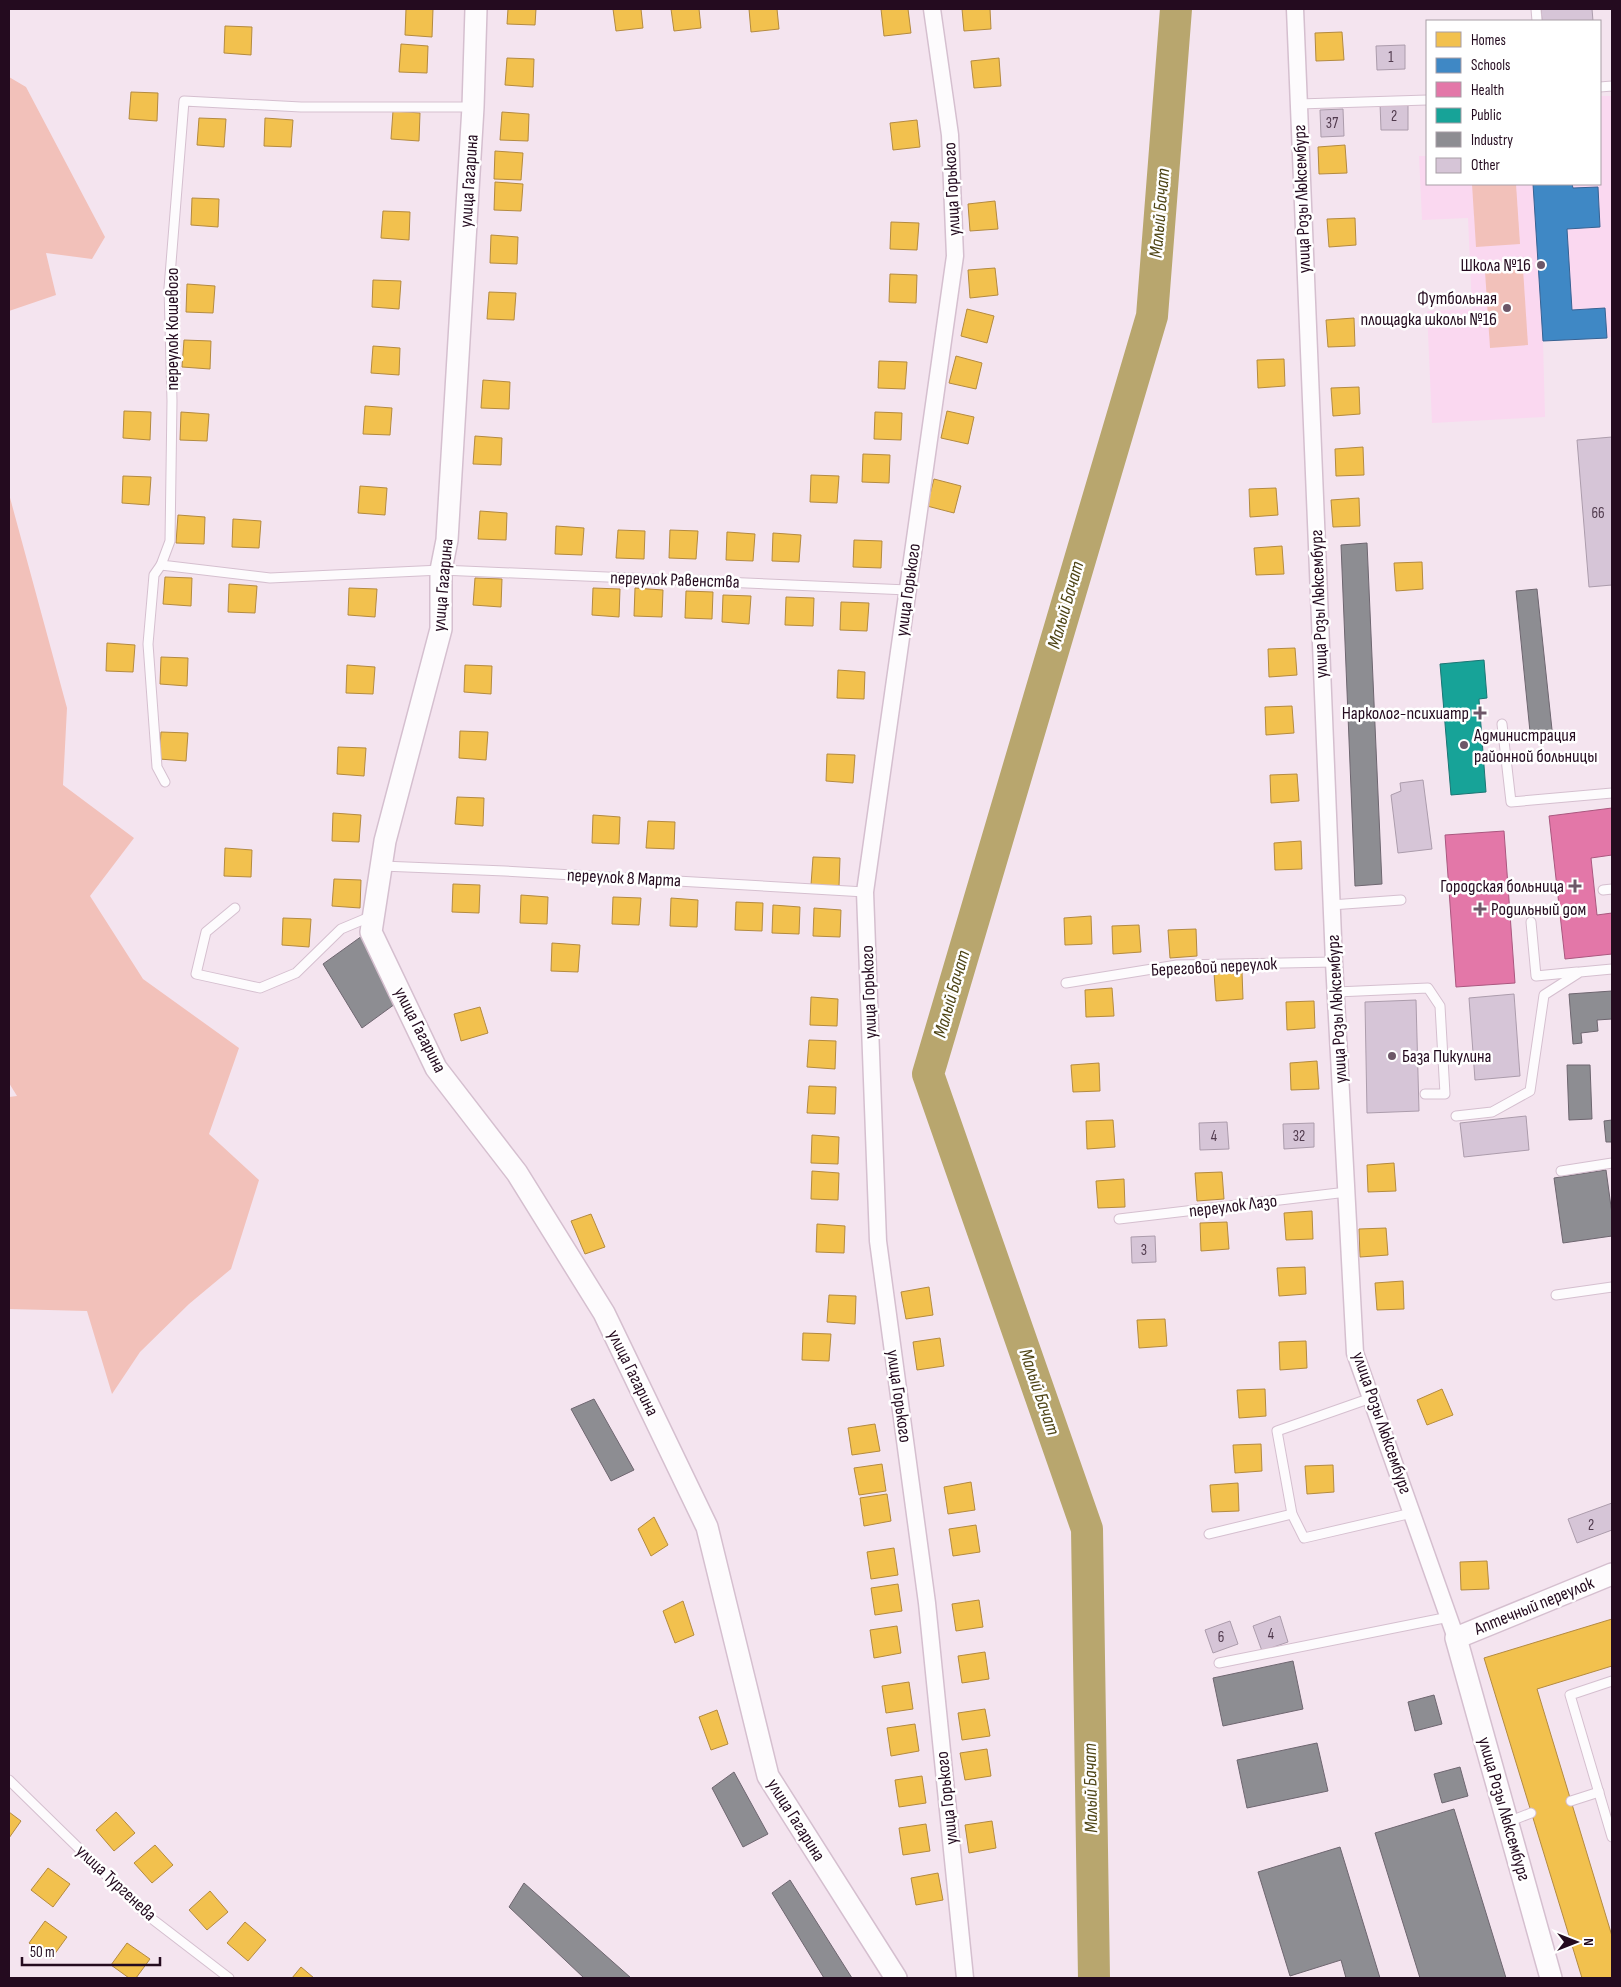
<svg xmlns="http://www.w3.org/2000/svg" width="1621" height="1987" font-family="'Sofia Sans Condensed',sans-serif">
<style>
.built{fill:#fad8f0}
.green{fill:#f2c1ba}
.homes{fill:#f2c14e;stroke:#b48a40}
.schools{fill:#3f88c5;stroke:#376293}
.health{fill:#e377a8;stroke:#aa577f}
.public{fill:#17a398;stroke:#1b7574}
.industry{fill:#8d8d92;stroke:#6e6670}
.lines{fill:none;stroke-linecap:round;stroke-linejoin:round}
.river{stroke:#b8a66e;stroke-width:32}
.building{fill:#d6c5d7;stroke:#ac9cac}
.service-casing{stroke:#d5bfcf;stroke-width:11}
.minor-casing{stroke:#d5bfcf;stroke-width:19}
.tertiary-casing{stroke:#d5bfcf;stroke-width:24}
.service{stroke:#fdfbfd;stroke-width:9}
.minor{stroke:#fdfbfd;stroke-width:16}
.tertiary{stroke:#fdfbfd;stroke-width:21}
.poi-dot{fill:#6d5768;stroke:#fff;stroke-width:2}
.labels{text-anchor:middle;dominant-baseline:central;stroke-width:5;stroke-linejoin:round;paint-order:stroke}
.number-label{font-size:15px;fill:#503a4d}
.street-label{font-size:18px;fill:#240b1f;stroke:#fff}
.poi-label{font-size:18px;fill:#240b1f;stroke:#fff;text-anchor:end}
.water-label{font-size:19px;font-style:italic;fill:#4e4415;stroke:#fff}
</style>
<rect width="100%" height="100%" fill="#f4e4ef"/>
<polygon class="built" points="1600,96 1612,96 1612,337 1543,341 1545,417 1432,423 1427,311 1472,309 1468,218 1422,220 1419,156 1427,156 1427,184 1600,184"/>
<g class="green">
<polygon points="9,77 26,87 105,237 92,259 46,253 56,295 9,311"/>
<polygon points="1472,184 1516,184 1520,244 1476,247"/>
<polygon points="1523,269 1528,345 1490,348 1485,271"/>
<polygon points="9,494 67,708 63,785 134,838 90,896 143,979 239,1048 209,1134 259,1180 231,1269 189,1304 140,1352 112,1394 87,1311 9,1309 9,1097 17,1096 9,1083"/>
</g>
<g class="homes">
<polygon points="406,9 433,9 432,37 405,35"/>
<polygon points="508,9 536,9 535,25 507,24"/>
<polygon points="613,9 641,9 643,28 616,31"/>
<polygon points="671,9 699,9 701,28 674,31"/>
<polygon points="749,9 777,9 779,29 751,32"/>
<polygon points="881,9 908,9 911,33 884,36"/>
<polygon points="962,9 990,9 991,29 964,31"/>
<polygon points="225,26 252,27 251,55 224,53"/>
<polygon points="1342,32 1344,60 1316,61 1315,33"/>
<polygon points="401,44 428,46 427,73 399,72"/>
<polygon points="507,58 534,59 533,87 505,85"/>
<polygon points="999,58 1001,86 974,88 971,61"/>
<polygon points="131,92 158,93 157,121 129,119"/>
<polygon points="393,111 420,113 419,141 391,139"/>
<polygon points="502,112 529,114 528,141 500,140"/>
<polygon points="199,118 226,119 224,147 197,145"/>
<polygon points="265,118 293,120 291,147 264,146"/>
<polygon points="917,120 920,147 893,150 890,123"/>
<polygon points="1345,145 1347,173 1319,174 1318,147"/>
<polygon points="495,151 523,153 521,180 494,179"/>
<polygon points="495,182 523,184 521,211 494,210"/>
<polygon points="192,198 219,199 218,227 191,225"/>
<polygon points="995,201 998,229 970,231 968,204"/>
<polygon points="383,211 410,212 409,240 381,238"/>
<polygon points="1355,218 1356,245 1329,247 1327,219"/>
<polygon points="891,222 919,223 917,250 890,249"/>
<polygon points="491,235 518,237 517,264 490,263"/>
<polygon points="995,268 998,295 970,298 968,270"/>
<polygon points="890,274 917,275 916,303 889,302"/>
<polygon points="373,280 401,281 399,309 372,307"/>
<polygon points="187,284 215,286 213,313 186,312"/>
<polygon points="489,292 516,293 514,320 487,319"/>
<polygon points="967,309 994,316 987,343 961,336"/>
<polygon points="1354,318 1355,346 1328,347 1326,320"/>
<polygon points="184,340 211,341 210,369 182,367"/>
<polygon points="373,346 400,348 399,375 371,373"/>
<polygon points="956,356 982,363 976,389 949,383"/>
<polygon points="1284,359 1285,386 1258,388 1257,360"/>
<polygon points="879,361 907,362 905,389 878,388"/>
<polygon points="483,380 510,382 509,409 481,408"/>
<polygon points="1359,387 1360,414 1333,416 1331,388"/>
<polygon points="365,406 392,408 390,435 363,434"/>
<polygon points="124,411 151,412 150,440 123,438"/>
<polygon points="947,411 974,417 968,444 941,438"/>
<polygon points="181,412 209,414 207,441 180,440"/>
<polygon points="875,412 902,413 901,440 874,439"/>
<polygon points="475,436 502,438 501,465 473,464"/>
<polygon points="1363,447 1364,475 1336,476 1335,449"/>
<polygon points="863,454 890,455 889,483 862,482"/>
<polygon points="811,475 839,476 837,503 810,502"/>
<polygon points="123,476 151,477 149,505 122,503"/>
<polygon points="934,479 961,486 954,513 927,506"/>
<polygon points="360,486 387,488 385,515 358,513"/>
<polygon points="1276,488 1278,515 1250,517 1249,489"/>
<polygon points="1359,498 1360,526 1333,527 1331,500"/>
<polygon points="480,511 507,513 506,540 478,539"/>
<polygon points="178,515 205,517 204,544 176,543"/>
<polygon points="233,519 261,521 259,548 232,547"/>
<polygon points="556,526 584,528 582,555 555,554"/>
<polygon points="618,530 645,531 644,559 616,558"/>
<polygon points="670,530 698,531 696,559 669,558"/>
<polygon points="727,532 755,534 753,561 726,560"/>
<polygon points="773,533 801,535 799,562 772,561"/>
<polygon points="854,540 882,541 881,568 853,567"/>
<polygon points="1282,546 1284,574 1256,575 1254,548"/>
<polygon points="1422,562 1423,589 1396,591 1394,563"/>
<polygon points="165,577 192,578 191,606 163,604"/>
<polygon points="475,578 502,579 501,607 473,605"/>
<polygon points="229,584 257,586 255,613 228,612"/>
<polygon points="349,588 377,589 375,617 348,615"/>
<polygon points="593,588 620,589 619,617 592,615"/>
<polygon points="635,588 663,590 662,617 634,616"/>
<polygon points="686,591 713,592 712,619 685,618"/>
<polygon points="723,595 751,596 749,624 722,622"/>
<polygon points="786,597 814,598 813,626 785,625"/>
<polygon points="841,602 869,603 867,631 840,630"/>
<polygon points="107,643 135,645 133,672 106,671"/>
<polygon points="1295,648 1297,675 1269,677 1268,649"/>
<polygon points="161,657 188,658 187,686 160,684"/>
<polygon points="347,665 375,667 373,694 346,693"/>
<polygon points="465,665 492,666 491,694 464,692"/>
<polygon points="838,670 865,672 864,699 837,698"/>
<polygon points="1292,706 1294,733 1266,735 1265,707"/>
<polygon points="460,731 488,732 486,760 459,758"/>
<polygon points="161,732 188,733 186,761 159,759"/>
<polygon points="338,747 366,748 364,776 337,774"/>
<polygon points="827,754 855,755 853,783 826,781"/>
<polygon points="1297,774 1299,801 1271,803 1270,775"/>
<polygon points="457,797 484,798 483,826 455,824"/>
<polygon points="333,813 361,815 359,842 332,841"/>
<polygon points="593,815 620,817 619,844 592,843"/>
<polygon points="648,821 675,822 674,849 646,848"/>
<polygon points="1301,841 1302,869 1275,870 1274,843"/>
<polygon points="225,848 252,850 251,877 224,876"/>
<polygon points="813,857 840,858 839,886 811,885"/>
<polygon points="334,879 361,880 360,908 332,906"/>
<polygon points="453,884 480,885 479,913 452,912"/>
<polygon points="521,895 548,897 547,924 520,923"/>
<polygon points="613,897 641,898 639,925 612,924"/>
<polygon points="671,898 698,900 697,927 670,926"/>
<polygon points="736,902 763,903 762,931 735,930"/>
<polygon points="773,905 800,907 799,934 772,933"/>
<polygon points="814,908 841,910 840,937 813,936"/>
<polygon points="1091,916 1092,944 1065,945 1064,918"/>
<polygon points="283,918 311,919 309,947 282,945"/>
<polygon points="1139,925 1141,952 1113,954 1112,926"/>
<polygon points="1196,929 1197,956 1170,958 1168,930"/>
<polygon points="552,943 580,945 578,972 551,971"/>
<polygon points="1242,972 1243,999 1216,1001 1214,973"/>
<polygon points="1112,988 1114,1016 1086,1017 1085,990"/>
<polygon points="811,997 838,999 837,1026 810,1025"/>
<polygon points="1314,1001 1315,1028 1287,1030 1286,1002"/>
<polygon points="480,1007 488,1033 461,1041 454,1014"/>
<polygon points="809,1040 836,1041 835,1069 807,1067"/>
<polygon points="1317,1061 1319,1089 1291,1090 1290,1063"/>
<polygon points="1099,1063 1100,1091 1073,1092 1071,1065"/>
<polygon points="809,1086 836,1087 835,1114 807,1113"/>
<polygon points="1113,1120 1115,1147 1087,1149 1086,1121"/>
<polygon points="812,1135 839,1137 838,1164 811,1163"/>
<polygon points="1394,1163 1396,1191 1368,1192 1367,1165"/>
<polygon points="812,1171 839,1173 838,1200 811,1199"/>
<polygon points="1222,1172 1224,1199 1197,1201 1195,1173"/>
<polygon points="1124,1179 1125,1207 1098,1208 1096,1181"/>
<polygon points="1312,1211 1313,1239 1286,1240 1284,1213"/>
<polygon points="591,1214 605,1247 585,1254 571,1221"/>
<polygon points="1227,1222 1229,1249 1201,1251 1200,1223"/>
<polygon points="817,1224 845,1226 844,1253 816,1252"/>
<polygon points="1386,1228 1388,1255 1360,1257 1359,1229"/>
<polygon points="1305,1267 1306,1294 1279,1296 1277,1268"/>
<polygon points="1403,1281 1404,1309 1377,1310 1375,1283"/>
<polygon points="929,1287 933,1315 906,1319 901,1292"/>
<polygon points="829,1295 856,1296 855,1324 827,1322"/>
<polygon points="1165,1319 1167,1346 1139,1348 1137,1320"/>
<polygon points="803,1333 831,1334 829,1361 802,1360"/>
<polygon points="940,1338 944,1366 917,1370 913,1342"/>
<polygon points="1306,1341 1307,1368 1280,1370 1279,1342"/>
<polygon points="1265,1389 1266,1416 1239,1418 1237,1390"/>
<polygon points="1442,1389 1453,1415 1427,1425 1417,1400"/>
<polygon points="875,1424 880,1451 852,1455 848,1428"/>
<polygon points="1261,1444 1262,1471 1235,1473 1233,1445"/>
<polygon points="882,1464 886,1491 859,1495 854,1468"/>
<polygon points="1333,1465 1334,1492 1307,1494 1305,1466"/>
<polygon points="971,1482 975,1510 948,1514 944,1487"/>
<polygon points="1238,1483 1239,1511 1212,1512 1210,1485"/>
<polygon points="887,1494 891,1521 864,1526 860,1498"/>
<polygon points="654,1517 668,1545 651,1556 638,1529"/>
<polygon points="976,1525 980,1552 953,1556 949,1529"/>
<polygon points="894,1548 898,1575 871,1579 867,1552"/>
<polygon points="1487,1561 1489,1589 1461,1590 1460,1562"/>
<polygon points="898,1584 902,1611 875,1615 871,1588"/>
<polygon points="979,1600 983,1627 956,1631 952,1604"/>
<polygon points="683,1601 694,1635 675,1643 663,1611"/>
<polygon points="1612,1619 1612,1666 1537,1689 1612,1936 1612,1978 1582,1978 1484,1658"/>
<polygon points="897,1626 901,1653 874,1658 870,1630"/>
<polygon points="985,1652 989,1679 962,1683 958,1656"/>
<polygon points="909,1682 913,1709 886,1713 882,1686"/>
<polygon points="985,1709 990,1736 962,1740 958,1713"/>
<polygon points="717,1710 728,1744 711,1750 699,1717"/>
<polygon points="915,1724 919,1751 891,1756 887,1728"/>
<polygon points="987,1749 991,1776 965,1780 960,1753"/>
<polygon points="922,1776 926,1803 899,1807 895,1780"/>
<polygon points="9,1812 21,1821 9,1838"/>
<polygon points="116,1812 135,1833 114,1851 96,1830"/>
<polygon points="992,1821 996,1848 969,1853 965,1825"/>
<polygon points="926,1824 930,1851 903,1855 899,1828"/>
<polygon points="155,1845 173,1865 152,1883 134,1863"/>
<polygon points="48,1868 70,1884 53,1907 31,1890"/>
<polygon points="938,1873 943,1900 916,1905 911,1878"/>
<polygon points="210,1891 228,1912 207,1930 189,1910"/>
<polygon points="45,1921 67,1937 51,1959 29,1943"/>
<polygon points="245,1922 266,1940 248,1961 227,1943"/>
<polygon points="127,1943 150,1959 136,1978 129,1978 111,1965"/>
<polygon points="301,1967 314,1978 292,1978"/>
</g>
<polygon class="schools" points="1533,184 1572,184 1573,188 1598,187 1600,227 1567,229 1572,310 1605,308 1607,338 1543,341"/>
<g class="health">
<polygon points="1612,808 1612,855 1591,858 1597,915 1612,913 1612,954 1565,959 1549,816"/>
<polygon points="1504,831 1515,983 1456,987 1445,835"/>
</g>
<polygon class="public" points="1484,660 1487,698 1479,699 1486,792 1451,795 1440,664"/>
<g class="industry">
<polygon points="1367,543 1382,884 1355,886 1341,545"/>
<polygon points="1537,589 1553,739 1531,742 1516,591"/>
<polygon points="362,936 395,1004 362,1028 323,964"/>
<polygon points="1612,991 1612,1019 1597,1020 1598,1031 1581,1033 1582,1043 1573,1044 1569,994"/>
<polygon points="1567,1065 1590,1065 1592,1119 1569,1120"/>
<polygon points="1612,1120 1612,1142 1606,1142 1604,1121"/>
<polygon points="1606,1170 1612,1214 1612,1236 1563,1243 1554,1178"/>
<polygon points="594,1399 634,1470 611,1481 571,1409"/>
<polygon points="1293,1661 1303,1709 1223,1726 1213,1678"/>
<polygon points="1434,1695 1442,1724 1415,1731 1408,1702"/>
<polygon points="1317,1743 1328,1791 1247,1808 1237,1760"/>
<polygon points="1460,1767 1468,1796 1442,1803 1434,1774"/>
<polygon points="734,1772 768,1834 743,1847 712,1788"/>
<polygon points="1454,1809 1506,1978 1420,1978 1375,1833"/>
<polygon points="1340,1847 1380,1978 1346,1978 1341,1960 1290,1976 1258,1872"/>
<polygon points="790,1880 852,1978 824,1978 772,1893"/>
<polygon points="524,1883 631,1978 584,1978 509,1907"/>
</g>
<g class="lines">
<polyline class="river" points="1094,1978 1087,1529 928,1074 1152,316 1176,9"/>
</g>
<g class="building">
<polygon points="1541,9 1592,9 1593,21 1542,21"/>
<polygon points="1405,45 1405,69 1377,70 1376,46"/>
<polygon points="1408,102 1408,130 1381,130 1380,103"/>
<polygon points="1343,109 1344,136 1321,137 1320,110"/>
<polygon points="1612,437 1612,585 1589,587 1577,440"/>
<polygon points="1423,780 1432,849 1398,853 1391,795 1401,791 1400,783"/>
<polygon points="1514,994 1520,1076 1475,1080 1469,998"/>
<polygon points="1416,1000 1419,1111 1367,1113 1365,1002"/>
<polygon points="1526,1116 1529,1150 1464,1157 1460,1123"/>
<polygon points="1227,1122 1229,1149 1200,1150 1199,1123"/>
<polygon points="1314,1123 1314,1147 1284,1149 1283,1124"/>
<polygon points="1155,1236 1156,1262 1132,1263 1131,1237"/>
<polygon points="1612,1503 1612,1530 1577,1543 1568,1519"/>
<polygon points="1280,1616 1288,1642 1262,1651 1253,1626"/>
<polygon points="1230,1621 1238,1644 1213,1653 1205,1630"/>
</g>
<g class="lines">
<g class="service-casing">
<g id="service">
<polyline points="1536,9 1537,21"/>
<polyline points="1600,87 1612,86"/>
<polyline points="1299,104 1427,100"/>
<polyline points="473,107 301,107 184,101 169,288 172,401 170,541 161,565 270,578 441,570 908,590"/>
<polyline points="161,565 154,575 148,644 157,767 165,782"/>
<polyline points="1502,724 1511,802 1612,793"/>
<polyline points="382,866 505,871 865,892"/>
<polyline points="1603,890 1612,889"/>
<polyline points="1331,905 1401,900"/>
<polyline points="235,908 206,932 196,974 260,988 296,973 341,929 372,916"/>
<polyline points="1531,922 1536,976 1577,972"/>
<polyline points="1066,983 1177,965 1334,962"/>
<polyline points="1336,992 1428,988 1440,1006 1445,1094 1425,1094"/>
<polyline points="1456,1116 1492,1112 1530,1091 1544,995 1580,972 1612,969"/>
<polyline points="1561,1171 1612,1163"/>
<polyline points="1119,1219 1347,1192"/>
<polyline points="1556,1295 1612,1287"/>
<polyline points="1371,1398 1277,1431 1292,1514 1304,1538 1412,1513"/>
<polyline points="1209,1534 1292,1514"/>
<polyline points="1219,1663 1449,1617"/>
<polyline points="1612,1681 1570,1695 1612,1837"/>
<polyline points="9,1780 147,1915 229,1978"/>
<polyline points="1571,1801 1599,1792"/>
<polyline points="1508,1822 1531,1813"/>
</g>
</g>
<g class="minor-casing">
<g id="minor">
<polyline points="932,9 950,135 955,256 865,892 878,1241 927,1603 965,1978"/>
<polyline points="1295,9 1334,962 1355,1353 1456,1638"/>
</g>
</g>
<g class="tertiary-casing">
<g id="tertiary">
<polyline points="476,9 473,107 447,540 441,570 441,629 385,841 371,932 436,1068 517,1173 604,1313 707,1527 768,1776 896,1978"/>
<polyline points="1551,1978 1456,1638 1612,1574"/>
</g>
</g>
<use href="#service" class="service"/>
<use href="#minor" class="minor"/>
<use href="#tertiary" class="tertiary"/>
</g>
<g class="poi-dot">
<circle cx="1541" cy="265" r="5"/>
<circle cx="1507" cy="308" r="5"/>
<path d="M1477.5 705.5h5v5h5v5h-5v5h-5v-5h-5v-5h5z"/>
<circle cx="1464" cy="745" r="5"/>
<path d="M1572.5 878.5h5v5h5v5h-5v5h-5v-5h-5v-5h5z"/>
<path d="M1477.5 901.5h5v5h5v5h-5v5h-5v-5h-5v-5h5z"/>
<circle cx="1392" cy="1056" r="5"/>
</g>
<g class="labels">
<g class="number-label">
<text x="1391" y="57">1</text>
<text x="1394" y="116">2</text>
<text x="1332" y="123">37</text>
<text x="1598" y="513">66</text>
<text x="1214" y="1136">4</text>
<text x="1299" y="1136">32</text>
<text x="1144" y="1250">3</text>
<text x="1591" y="1525">2</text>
<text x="1271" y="1634">4</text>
<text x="1221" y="1637">6</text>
</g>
<g class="street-label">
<text transform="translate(469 181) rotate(-86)">улица Гагарина</text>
<text transform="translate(952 189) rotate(-93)">улица Горького</text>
<text transform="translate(1302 199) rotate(-92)">улица Розы Люксембург</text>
<text transform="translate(172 329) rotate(-90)">переулок Кошевого</text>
<text transform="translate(675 580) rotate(2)">переулок Равенства</text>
<text transform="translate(443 585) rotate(-85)">улица Гагарина</text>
<text transform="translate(908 590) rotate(-82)">улица Горького</text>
<text transform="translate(1319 604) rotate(-92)">улица Розы Люксембург</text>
<text transform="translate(624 878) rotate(3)">переулок 8 Марта</text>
<text transform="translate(1214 967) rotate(-3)">Береговой переулок</text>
<text transform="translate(869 992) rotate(-92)">улица Горького</text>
<text transform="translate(1337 1009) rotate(-93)">улица Розы Люксембург</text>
<text transform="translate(420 1030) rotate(63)">улица Гагарина</text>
<text transform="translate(1233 1206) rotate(-7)">переулок Лазо</text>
<text transform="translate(633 1373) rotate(64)">улица Гагарина</text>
<text transform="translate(899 1396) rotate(82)">улица Горького</text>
<text transform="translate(1382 1423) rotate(71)">улица Розы Люксембург</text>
<text transform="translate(1534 1606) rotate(-22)">Аптечный переулок</text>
<text transform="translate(947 1798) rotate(-96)">улица Горького</text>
<text transform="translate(1504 1809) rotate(74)">улица Розы Люксембург</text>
<text transform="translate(796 1820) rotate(58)">улица Гагарина</text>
<text transform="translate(116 1883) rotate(43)">улица Тургенева</text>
</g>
<g class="poi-label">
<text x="1531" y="265">Школа №16</text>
<text x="1497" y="298">Футбольная<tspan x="1497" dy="21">площадка школы №16</tspan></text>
<text x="1469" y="713">Нарколог-психиатр</text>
<text x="1474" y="735" text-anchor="start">Администрация<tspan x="1474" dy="21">районной больницы</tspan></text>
<text x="1564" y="886">Городская больница</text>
<text x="1491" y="909" text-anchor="start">Родильный дом</text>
<text x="1402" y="1056" text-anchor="start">База Пикулина</text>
</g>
<g class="water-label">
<text transform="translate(1160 213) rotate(-85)">Малый Бачат</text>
<text transform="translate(1066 605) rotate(-74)">Малый Бачат</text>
<text transform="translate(952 994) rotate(-74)">Малый Бачат</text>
<text transform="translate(1039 1392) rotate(71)">Малый Бачат</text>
<text transform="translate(1091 1788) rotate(-91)">Малый Бачат</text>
</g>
</g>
<rect width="1621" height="1987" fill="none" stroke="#240b1f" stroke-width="20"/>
<rect x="1426" y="20" width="175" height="165" fill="#ffffff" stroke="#a79da5"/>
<rect x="1436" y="32" width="25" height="15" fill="#f2c14e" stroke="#a79da5"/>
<text x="1471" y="45" font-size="15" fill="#240b1f">Homes</text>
<rect x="1436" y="58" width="25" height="15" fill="#3f88c5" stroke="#a79da5"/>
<text x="1471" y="70" font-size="15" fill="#240b1f">Schools</text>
<rect x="1436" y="82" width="25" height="15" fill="#e377a8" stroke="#a79da5"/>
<text x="1471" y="95" font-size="15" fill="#240b1f">Health</text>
<rect x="1436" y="108" width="25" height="15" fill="#17a398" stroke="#a79da5"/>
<text x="1471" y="120" font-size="15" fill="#240b1f">Public</text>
<rect x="1436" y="132" width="25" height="15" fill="#8d8d92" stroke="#a79da5"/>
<text x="1471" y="145" font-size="15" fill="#240b1f">Industry</text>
<rect x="1436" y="158" width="25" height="15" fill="#d6c5d7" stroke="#a79da5"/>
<text x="1471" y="170" font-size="15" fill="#240b1f">Other</text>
<g transform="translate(1576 1942) rotate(90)" stroke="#ffffff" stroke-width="4" paint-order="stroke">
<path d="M0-4L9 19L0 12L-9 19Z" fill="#240b1f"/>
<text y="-8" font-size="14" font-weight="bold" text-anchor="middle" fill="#240b1f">N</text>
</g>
<path d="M22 1957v8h138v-8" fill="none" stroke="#240b1f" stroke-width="2.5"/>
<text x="30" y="1957" font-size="15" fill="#240b1f" stroke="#ffffff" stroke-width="4" paint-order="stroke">50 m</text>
</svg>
